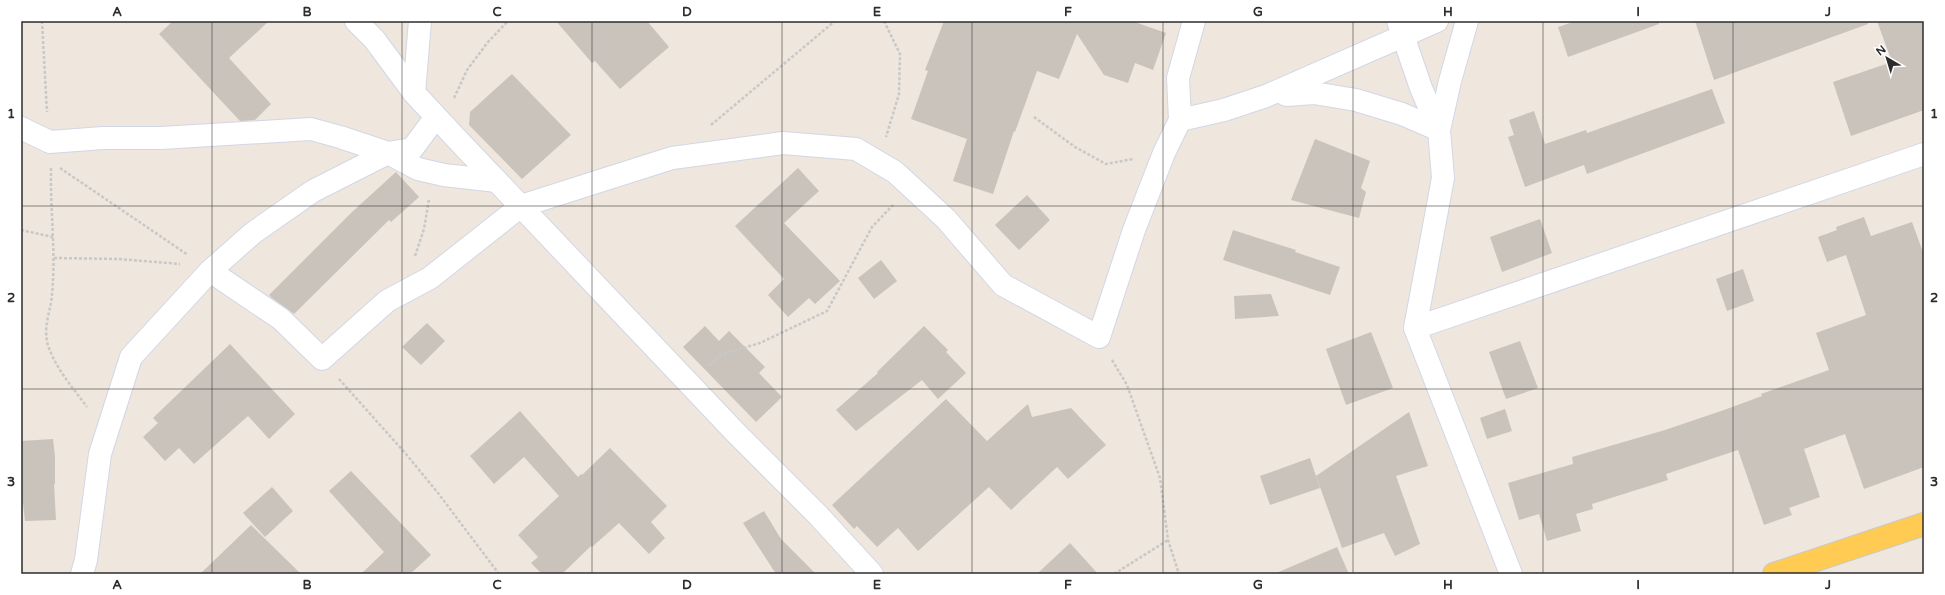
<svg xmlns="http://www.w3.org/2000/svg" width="1945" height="595" font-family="'Varela Round',sans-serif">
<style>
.building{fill:#cac3bc}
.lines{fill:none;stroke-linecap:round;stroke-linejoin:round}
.minor-casing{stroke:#d2d7e6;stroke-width:24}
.major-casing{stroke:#c8c8c8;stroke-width:24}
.path{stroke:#c8c8c8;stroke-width:2.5;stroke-dasharray:3 2;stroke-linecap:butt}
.minor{stroke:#fff;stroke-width:22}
.major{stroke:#ffcb52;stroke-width:22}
.grid{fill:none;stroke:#2c2c2c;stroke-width:1;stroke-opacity:0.55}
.neatline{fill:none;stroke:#2c2c2c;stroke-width:1.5}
.grid-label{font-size:13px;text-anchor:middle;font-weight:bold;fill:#2c2c2c}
</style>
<rect width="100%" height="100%" fill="#efe6dd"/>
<g class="building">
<polygon points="173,21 269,21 229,58 271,104 255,120 240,121 159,34"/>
<polygon points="556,21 647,21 669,47 620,89 595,61 592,63"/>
<polygon points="944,21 1132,21 1166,33 1153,70 1135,63 1128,83 1104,75 1077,34 1059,79 1037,71 1015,132 1014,131 993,194 953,181 967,139 911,119 928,71 925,70"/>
<polygon points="1576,21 1659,21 1659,24 1568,57 1558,27"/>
<polygon points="1695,21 1868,21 1868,24 1714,80"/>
<polygon points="1877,21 1924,21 1924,110 1851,136 1833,82 1892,62"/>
<polygon points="512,74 571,135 522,179 469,125 470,112"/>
<polygon points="1712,89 1725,123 1587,174 1584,165 1525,187 1508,137 1514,135 1509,120 1534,111 1545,144 1586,130 1587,133"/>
<polygon points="1315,139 1370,161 1361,188 1366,192 1359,218 1291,200"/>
<polygon points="798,168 819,191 784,223 840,281 815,304 809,298 788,317 768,295 784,279 735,226"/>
<polygon points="396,172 419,197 391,222 389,220 294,314 272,298 269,295 351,213"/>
<polygon points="1027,195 1050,220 1019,250 995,225"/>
<polygon points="1864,217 1871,236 1912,222 1924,255 1924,467 1864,489 1845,434 1804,449 1820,497 1789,508 1792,515 1764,525 1738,450 1666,474 1668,480 1592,504 1593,509 1576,514 1581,531 1547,541 1539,514 1519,520 1508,483 1573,464 1572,457 1665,430 1724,410 1762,396 1761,394 1829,370 1816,333 1866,315 1846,255 1827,262 1818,237 1837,230 1836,227"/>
<polygon points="1540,219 1552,253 1502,272 1490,237"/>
<polygon points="1233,230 1296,250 1295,252 1340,267 1330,295 1223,260"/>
<polygon points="881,260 897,281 874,299 858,278"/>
<polygon points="1743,269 1754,301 1727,311 1716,279"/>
<polygon points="1271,294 1279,316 1235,319 1234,296"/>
<polygon points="427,323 445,341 421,365 402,347"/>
<polygon points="705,326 719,341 729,331 765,367 759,373 782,397 756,422 683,347"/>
<polygon points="924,326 948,350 946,352 966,373 938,399 922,380 856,431 836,410 878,373 877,372"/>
<polygon points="1371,332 1393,388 1346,405 1326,349"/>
<polygon points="1520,341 1538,388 1506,399 1489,352"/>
<polygon points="230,344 295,414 269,439 248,416 194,464 179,448 165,461 143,437 158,423 153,418"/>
<polygon points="946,399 987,441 1028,404 1032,417 1071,408 1106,445 1068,479 1057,467 1011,510 989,487 918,551 898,528 877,547 857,526 854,529 832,505"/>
<polygon points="1505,409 1512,431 1487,439 1480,418"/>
<polygon points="520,411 578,477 581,474 582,475 610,448 667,506 651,522 665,538 649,554 619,523 592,547 591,546 562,574 542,574 531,563 538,557 518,535 559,496 524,457 494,484 470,456"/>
<polygon points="1409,412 1428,466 1396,476 1420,544 1395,556 1384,533 1342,548 1316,476"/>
<polygon points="53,439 55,457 55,484 54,484 56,520 25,521 23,503 21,503 21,441"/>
<polygon points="1310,458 1320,488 1270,505 1260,476"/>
<polygon points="351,471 431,555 410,574 361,574 384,552 329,491"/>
<polygon points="272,487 293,511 265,537 243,513"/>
<polygon points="764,511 781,539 816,574 776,574 743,523"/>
<polygon points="251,525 301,574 200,574"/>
<polygon points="1070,543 1098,574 1037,574"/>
<polygon points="1337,547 1349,574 1274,574"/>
</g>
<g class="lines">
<g class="minor-casing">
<g id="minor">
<polyline points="356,21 374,39 414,93 455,137 736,433 817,514 872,574"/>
<polyline points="1398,21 1421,88 1439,130"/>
<polyline points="414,93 420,21"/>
<polyline points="1286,95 1314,93 1356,100 1402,114 1439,130"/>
<polyline points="1180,120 1224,110 1266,96 1437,21"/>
<polyline points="21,128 50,142 103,138 161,138 311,129 340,137 388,153 418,169 444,175 497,181"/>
<polyline points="210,271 281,319 322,359 387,301 430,278 521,206 672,158 783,143 856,149 895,172 946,219 1003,285 1099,337 1134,230 1164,153 1180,120 1178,78 1194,21"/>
<polyline points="1415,328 1443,178 1439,130 1450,81 1467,21"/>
<polyline points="82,574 86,560 100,454 131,357 210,271 253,233 313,191 388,153 412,149 436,117"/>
<polyline points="1511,574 1415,328 1924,154"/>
</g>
</g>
<g class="major-casing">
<polyline id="major" points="1774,574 1924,524"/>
</g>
<g class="path">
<polyline points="42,21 47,112"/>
<polyline points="884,21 900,54 899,94 886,137"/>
<polyline points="454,98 467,70 488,42 508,21"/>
<polyline points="1034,117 1075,147 1106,164 1133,159"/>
<polyline points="711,125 835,21"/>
<path d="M51 168C50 213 57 258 51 303 48 317 43 334 49 348 57 370 73 388 87 407"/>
<polyline points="60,168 188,255"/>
<polyline points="21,230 53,237"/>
<polyline points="415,256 424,229 429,199"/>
<polyline points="54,258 119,259 180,264"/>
<polyline points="1112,360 1127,385 1160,478 1168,540 1179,574"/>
<polyline points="709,366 720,355 760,343 827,311 872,227 893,205"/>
<polyline points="339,379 406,454 438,493 499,574"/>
<polyline points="1114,574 1168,540"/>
</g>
<use href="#minor" class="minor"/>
<use href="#major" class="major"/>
</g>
<path class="grid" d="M212 21V574M402 21V574M592 21V574M782 21V574M972 21V574M1163 21V574M1353 21V574M1543 21V574M1733 21V574M21 206H1924M21 389H1924"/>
<rect width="1945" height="595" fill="none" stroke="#ffffff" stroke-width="44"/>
<g transform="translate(1887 58) rotate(322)" stroke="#ffffff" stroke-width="3" paint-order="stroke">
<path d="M0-3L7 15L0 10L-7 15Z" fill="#2c2c2c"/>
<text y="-6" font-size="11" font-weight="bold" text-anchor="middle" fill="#2c2c2c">N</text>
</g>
<rect x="22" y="22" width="1901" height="551" class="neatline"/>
<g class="grid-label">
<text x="117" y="16">A</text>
<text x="307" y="16">B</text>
<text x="497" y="16">C</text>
<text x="687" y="16">D</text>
<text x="877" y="16">E</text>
<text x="1068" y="16">F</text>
<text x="1258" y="16">G</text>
<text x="1448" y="16">H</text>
<text x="1638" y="16">I</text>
<text x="1828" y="16">J</text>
<text x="11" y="118">1</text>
<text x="1934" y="118">1</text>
<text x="11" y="302">2</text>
<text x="1934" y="302">2</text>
<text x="11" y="486">3</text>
<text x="1934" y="486">3</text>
<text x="117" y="589">A</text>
<text x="307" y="589">B</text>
<text x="497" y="589">C</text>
<text x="687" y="589">D</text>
<text x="877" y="589">E</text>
<text x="1068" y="589">F</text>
<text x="1258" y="589">G</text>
<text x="1448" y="589">H</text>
<text x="1638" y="589">I</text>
<text x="1828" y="589">J</text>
</g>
</svg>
